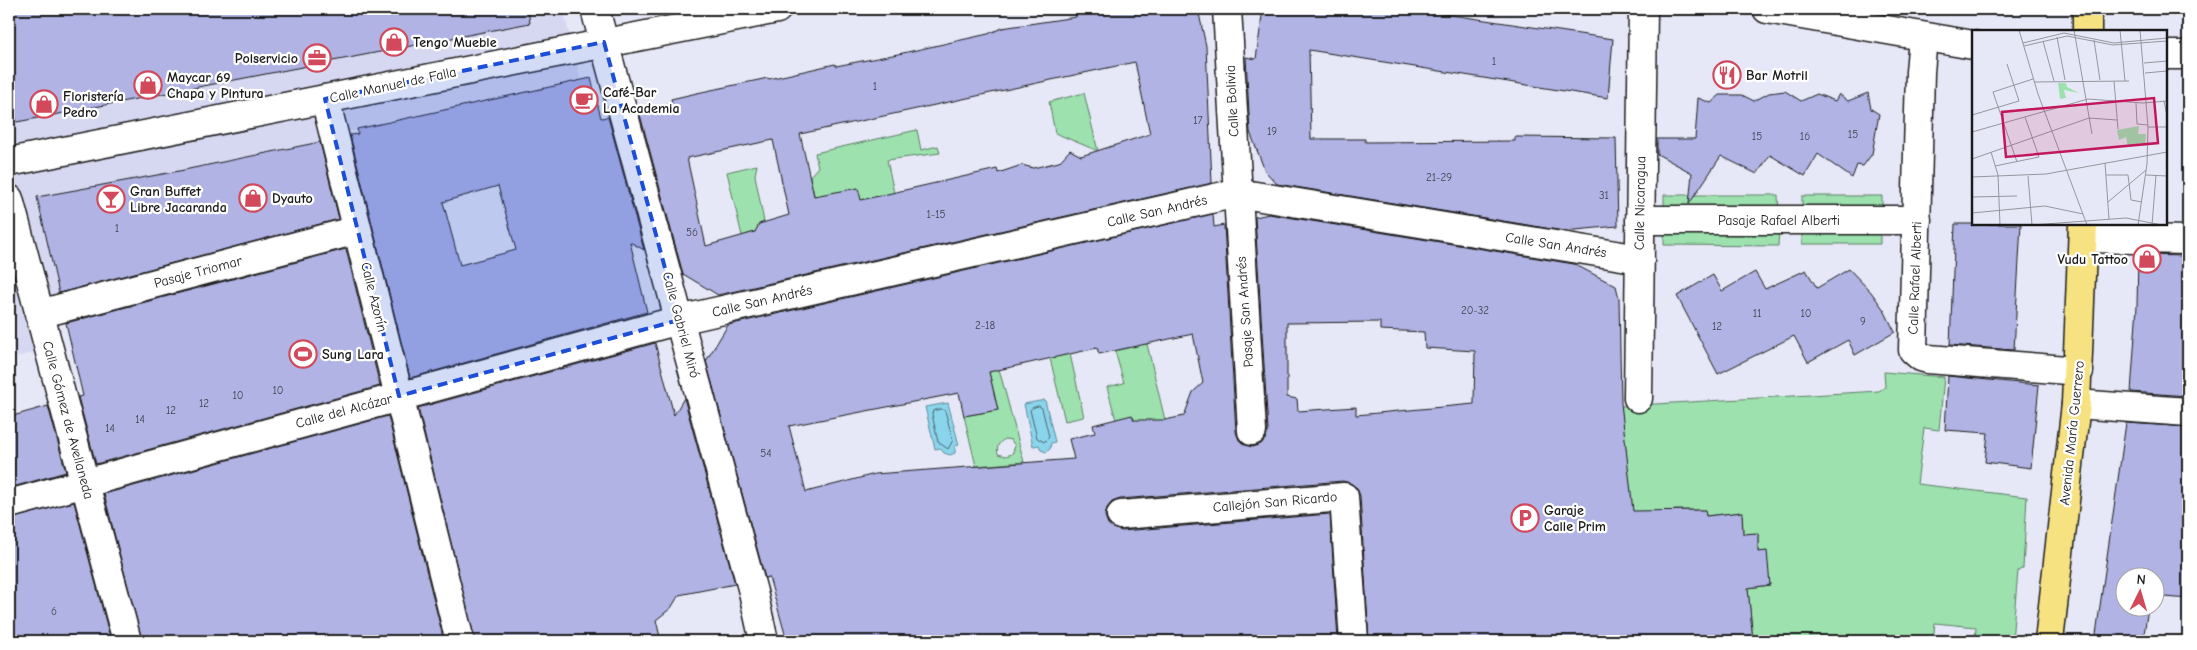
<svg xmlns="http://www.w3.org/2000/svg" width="2197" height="650" font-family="'Comic Neue',sans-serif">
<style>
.built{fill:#d6d8f1}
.green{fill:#9ce1ae;stroke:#5c7e65;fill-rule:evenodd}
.water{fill:#8bd5ec;stroke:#5f8b99}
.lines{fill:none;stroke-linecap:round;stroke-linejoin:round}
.shore{stroke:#48666f;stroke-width:1}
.building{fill:#b0b3e4;stroke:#1c1c1c;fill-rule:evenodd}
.minor-casing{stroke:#1c1c1c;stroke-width:31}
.major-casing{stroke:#1c1c1c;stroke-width:31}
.minor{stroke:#fff;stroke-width:28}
.major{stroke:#f7e281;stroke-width:28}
.marked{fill:#1d4ed8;fill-opacity:0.2;stroke:#1d4ed8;stroke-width:4;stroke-dasharray:10 6;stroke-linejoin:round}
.labels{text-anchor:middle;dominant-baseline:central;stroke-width:4.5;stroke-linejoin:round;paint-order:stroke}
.number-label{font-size:11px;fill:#41424e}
.poi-label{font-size:14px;font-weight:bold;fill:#1c1c1c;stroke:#fff;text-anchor:start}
.street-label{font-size:14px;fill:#1c1c1c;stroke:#fff}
.inset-road{fill:none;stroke:#96969f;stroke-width:1}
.view{fill:#c2185b;fill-opacity:0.15;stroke:#c2185b;stroke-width:2.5}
.inset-edge{fill:none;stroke:#1c1c1c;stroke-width:2.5}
</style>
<rect width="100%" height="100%" fill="#e7e8f7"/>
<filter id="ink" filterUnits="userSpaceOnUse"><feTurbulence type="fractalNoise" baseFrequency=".02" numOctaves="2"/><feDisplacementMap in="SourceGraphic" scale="10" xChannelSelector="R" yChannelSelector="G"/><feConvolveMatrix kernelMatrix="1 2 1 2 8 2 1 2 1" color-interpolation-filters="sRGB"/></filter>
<g filter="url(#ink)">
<polygon class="built" points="9,9 563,9 581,81 334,135 357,230 40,313 49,349 9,359"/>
<g class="green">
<polygon points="1084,93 1098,151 1055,133 1049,102"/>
<polygon points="917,130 921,150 938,146 940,153 887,160 894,193 860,200 815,199 810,176 818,167 815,153"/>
<polygon points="757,165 755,175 764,222 759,224 757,231 742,236 727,172"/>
<polygon points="1664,195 1778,195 1779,214 1664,213"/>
<rect x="1802" y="196" width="80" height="17"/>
<polygon points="1664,226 1779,227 1778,246 1664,245"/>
<polygon points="1880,226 1880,244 1802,244 1802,227"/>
<polygon points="1113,344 1147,344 1165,420 1119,431 1107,387 1124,383"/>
<polygon points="1070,354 1084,417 1065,421 1050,358"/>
<path d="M999 369 1024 462 976 466 964 416 998 410 989 372ZM1005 439 1011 440 1015 446 1012 454 1006 456 998 454C996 447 999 442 1005 439Z"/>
<polygon points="1884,372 1944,377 1939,430 1924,428 1917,484 2027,497 2023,568 2018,571 2012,641 1975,641 1976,627 1935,623 1933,641 1875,638 1875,641 1753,641 1748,588 1769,585 1758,552 1758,534 1743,534 1742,512 1706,516 1705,510 1673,510 1637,550 1621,406 1879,391 1885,387"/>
</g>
<g class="water">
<polygon points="1045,400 1055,442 1051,443 1050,449 1046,452 1041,450 1039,445 1033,446 1024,404"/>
<polygon points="948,403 959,445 955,446 955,453 950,455 944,453 940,448 935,449 925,407"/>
</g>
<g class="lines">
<g class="shore">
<polygon points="1039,406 1042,408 1049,437 1044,442 1037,438 1030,410 1032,408"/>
<polygon points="942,409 945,411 953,440 948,449 938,442 932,414 933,411"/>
</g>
</g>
<g class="building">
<polygon points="9,9 528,9 530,23 17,122 9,90"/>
<path d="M1103 9H1198L1206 46 1212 183 718 295 683 274 639 111 672 104 671 99 697 93 768 78 769 79 835 64 836 66 903 53 988 34 1002 28 1076 17V14ZM1135 62 1150 134 1081 156 1070 150 1059 162 1033 168 1022 165 998 173 997 169 861 200 858 188 814 196 800 134ZM773 140 789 215 759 224 755 232 706 246 687 158Z"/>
<polygon points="1263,9 1411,9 1613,39 1608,98 1309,50 1311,139 1365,139 1365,142 1515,141 1515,137 1616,138 1618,226 1564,231 1277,184 1265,171 1250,132 1246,57 1256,59"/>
<path d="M591 78 601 118 608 117 644 250 630 242 647 312 410 378 350 135 358 134 357 129ZM498 186 516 250 460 265 443 202Z"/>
<polygon points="1785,91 1801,101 1817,94 1835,101 1839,94 1848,101 1868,93 1871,109 1879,114 1872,154 1863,166 1857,165 1852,178 1818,154 1805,176 1770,155 1757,174 1721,156 1689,204 1692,173 1657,154 1657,139 1695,139 1698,98 1711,103 1720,95 1742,95 1754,101 1769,93"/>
<polygon points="320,142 339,219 59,293 37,197 179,171"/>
<path d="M1213 214 1214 227 1224 225 1236 432 1239 440 1245 445 1252 447 1261 444 1266 438 1268 430 1255 217 1269 214 1574 264 1616 286 1619 298 1621 403 1633 511 1705 510 1706 516 1742 512 1743 534 1758 533V552L1767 551 1770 585 1748 588 1753 641H1369L1360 496 1357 488 1350 483 1343 481 1120 499 1112 502 1107 508 1105 516 1108 524 1115 529 1122 531 1330 514 1338 641H787L769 577 765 578 706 361 728 325ZM1380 322V330L1424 332 1425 348 1475 351 1474 404 1356 415V407L1298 411 1297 399 1287 397V323ZM1193 334 1203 383 1193 392 1184 416 1165 420H1134L1132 415 1093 425 1095 433 1069 439 1074 459 875 474 806 492 789 426 959 393 964 416 998 410 989 372 1097 348 1099 354Z"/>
<polygon points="1955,224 2021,224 2014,350 1950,345"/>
<polygon points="346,249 380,386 96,464 78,397 83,396 66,323"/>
<polygon points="2138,255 2188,256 2188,396 2131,392 2137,306"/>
<polygon points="1849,269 1871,292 1884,310 1895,332 1855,355 1848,340 1808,362 1794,336 1718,374 1677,296 1713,275 1722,291 1755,272 1765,289 1806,270 1817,288"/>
<polygon points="655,343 674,415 684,398 735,584 679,595 671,608 656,620 661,641 475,641 418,408"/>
<polygon points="1948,376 2039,385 2031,468 1985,462 1988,433 1945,430"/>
<polygon points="48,406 66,472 9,488 9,417"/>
<polygon points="388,416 444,641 142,641 104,494"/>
<polygon points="2126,423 2188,427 2188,599 2154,596 2154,578 2124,578 2124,608 2148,608 2143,641 2095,641"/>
<polygon points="74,502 111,641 9,641 9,519"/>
</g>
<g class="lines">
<g class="minor-casing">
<g id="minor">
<polyline points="595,9 753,592 764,641"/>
<polyline points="1227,9 1252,431"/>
<polyline points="1767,9 1973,45"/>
<polyline points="1923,37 1920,72 1913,350 1921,357 1928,359 2079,371"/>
<polyline points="2166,55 2188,55"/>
<polyline points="325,99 460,641"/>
<polyline points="9,162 777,9"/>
<polyline points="9,199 127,641"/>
<polyline points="1640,220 1917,220"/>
<polyline points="2083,238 2188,240"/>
<polyline points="39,314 357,230"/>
<polyline points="1638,398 1643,9"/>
<polyline points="2076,404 2188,412"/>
<polyline points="9,504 679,320 1237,193 1640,259"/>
<polyline points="1121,515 1344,497 1354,641"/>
</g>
</g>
<g class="major-casing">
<g id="major">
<polyline points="2087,31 2087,9"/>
<polyline points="2049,641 2076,404 2083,224"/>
</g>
</g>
<use href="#minor" class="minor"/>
<use href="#major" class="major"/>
</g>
</g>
<path class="marked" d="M604 42 679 320 399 396 325 99Z"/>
<defs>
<g id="shop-ring" transform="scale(1.4375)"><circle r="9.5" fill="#fff" stroke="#d1495b" stroke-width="1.5"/><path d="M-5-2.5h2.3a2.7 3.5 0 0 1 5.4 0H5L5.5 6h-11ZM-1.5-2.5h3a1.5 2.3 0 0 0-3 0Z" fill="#d1495b"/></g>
<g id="office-ring" transform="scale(1.4375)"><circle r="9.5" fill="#fff" stroke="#d1495b" stroke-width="1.5"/><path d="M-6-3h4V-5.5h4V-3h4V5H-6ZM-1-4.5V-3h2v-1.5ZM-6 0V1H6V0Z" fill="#d1495b"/></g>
<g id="restaurant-ring" transform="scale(1.4375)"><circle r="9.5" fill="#fff" stroke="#d1495b" stroke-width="1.5"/><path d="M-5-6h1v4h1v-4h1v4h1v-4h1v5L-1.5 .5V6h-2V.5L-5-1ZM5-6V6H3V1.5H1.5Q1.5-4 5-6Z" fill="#d1495b"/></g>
<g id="cafe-ring" transform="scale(1.4375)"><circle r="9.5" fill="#fff" stroke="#d1495b" stroke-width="1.5"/><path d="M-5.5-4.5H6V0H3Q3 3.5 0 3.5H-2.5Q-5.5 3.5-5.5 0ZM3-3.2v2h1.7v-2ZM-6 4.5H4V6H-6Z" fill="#d1495b"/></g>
<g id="bar-ring" transform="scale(1.4375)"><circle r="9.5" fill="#fff" stroke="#d1495b" stroke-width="1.5"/><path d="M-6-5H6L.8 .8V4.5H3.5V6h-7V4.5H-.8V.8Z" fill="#d1495b"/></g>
<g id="stadium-ring" transform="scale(1.4375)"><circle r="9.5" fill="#fff" stroke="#d1495b" stroke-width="1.5"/><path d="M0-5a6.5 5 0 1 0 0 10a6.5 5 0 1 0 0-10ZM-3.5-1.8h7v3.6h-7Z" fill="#d1495b"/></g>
<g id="parking-ring" transform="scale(1.4375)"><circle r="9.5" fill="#fff" stroke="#d1495b" stroke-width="1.5"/><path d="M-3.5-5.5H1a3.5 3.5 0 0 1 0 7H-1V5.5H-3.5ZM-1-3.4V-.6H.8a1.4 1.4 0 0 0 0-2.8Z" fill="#d1495b"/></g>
</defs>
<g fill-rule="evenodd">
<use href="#shop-ring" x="394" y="42"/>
<use href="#office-ring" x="317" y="58"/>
<use href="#restaurant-ring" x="1727" y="75"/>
<use href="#shop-ring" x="148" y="85"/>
<use href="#cafe-ring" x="584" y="100"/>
<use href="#shop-ring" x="44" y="104"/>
<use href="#shop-ring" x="253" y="198"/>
<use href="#bar-ring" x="111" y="199"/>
<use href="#shop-ring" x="2147" y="259"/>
<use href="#stadium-ring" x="303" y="354"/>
<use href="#parking-ring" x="1525" y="518"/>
</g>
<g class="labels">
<g class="number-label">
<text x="1494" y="61">1</text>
<text x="875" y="86">1</text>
<text x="1198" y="120">17</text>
<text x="1272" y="131">19</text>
<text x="1853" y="134">15</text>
<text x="1757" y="136">15</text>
<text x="1805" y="136">16</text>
<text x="1439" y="177">21-29</text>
<text x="1604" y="195">31</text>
<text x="936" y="214">1-15</text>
<text x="117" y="228">1</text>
<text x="692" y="232">56</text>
<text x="1475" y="310">20-32</text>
<text x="1757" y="313">11</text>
<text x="1806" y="313">10</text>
<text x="1863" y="321">9</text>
<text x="985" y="325">2-18</text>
<text x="1717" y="326">12</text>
<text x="278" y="390">10</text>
<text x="238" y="395">10</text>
<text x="204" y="403">12</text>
<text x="171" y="410">12</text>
<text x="140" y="419">14</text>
<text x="110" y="428">14</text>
<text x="766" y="453">54</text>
<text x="54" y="611">6</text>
</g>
<g class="poi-label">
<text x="413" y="42">Tengo Mueble</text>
<text x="298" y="58" text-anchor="end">Polservicio</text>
<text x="1746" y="75">Bar Motril</text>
<text x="167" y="77">Maycar 69<tspan x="167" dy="16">Chapa y Pintura</tspan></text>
<text x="603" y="92">Café-Bar<tspan x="603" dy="16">La Academia</tspan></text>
<text x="63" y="96">Floristería<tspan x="63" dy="16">Pedro</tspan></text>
<text x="130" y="191">Gran Buffet<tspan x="130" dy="16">Libre Jacaranda</tspan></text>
<text x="272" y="198">Dyauto</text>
<text x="2128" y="259" text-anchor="end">Vudu Tattoo</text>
<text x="322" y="354">Sung Lara</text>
<text x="1544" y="510">Garaje<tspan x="1544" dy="16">Calle Prim</tspan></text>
</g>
<g class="street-label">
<text transform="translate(393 85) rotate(-12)">Calle Manuel de Falla</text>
<text transform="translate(1232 101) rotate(-93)">Calle Bolivia</text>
<text transform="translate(1640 203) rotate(-89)">Calle Nicaragua</text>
<text transform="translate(1157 211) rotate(-13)">Calle San Andrés</text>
<text x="1779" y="220">Pasaje Rafael Alberti</text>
<text transform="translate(1556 245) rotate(9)">Calle San Andrés</text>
<text transform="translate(198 272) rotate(-15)">Pasaje Triomar</text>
<text transform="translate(1915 278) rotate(-88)">Calle Rafael Alberti</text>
<text transform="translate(374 297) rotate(76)">Calle Azorín</text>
<text transform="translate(762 301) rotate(-13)">Calle San Andrés</text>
<text transform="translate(1245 312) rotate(-94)">Pasaje San Andrés</text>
<text transform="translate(681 325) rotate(75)">Calle Gabriel Miró</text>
<text transform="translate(344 411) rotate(-15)">Calle del Alcázar</text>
<text transform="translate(68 420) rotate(75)">Calle Gómez de Avellaneda</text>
<text transform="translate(2072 433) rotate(-84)">Avenida María Guerrero</text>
<text transform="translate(1275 502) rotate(-5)">Callejón San Ricardo</text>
</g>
</g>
<g transform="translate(1972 30)">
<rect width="195" height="195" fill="#e7e8f7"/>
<path d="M86 53H94L95 57 107 63 92 60 94 68 88 69ZM167 96 166 104H174L173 116 168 113 156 117 154 107 147 110 145 100Z" fill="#9ce1ae"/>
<path class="inset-road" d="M47 0 66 64 115 195M102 0 120 104M148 0 153 51M85 7 93 50M122 10 128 50M71 11 82 51M51 13 92 3 142 13 195 8M52 16 95 6 141 15 195 11M172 33 195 31M173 43 195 41M142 51 146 99M62 52 157 51M192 71 195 86M164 73 165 94 176 95M0 85 47 71 35 34M176 97H195M0 102 116 69 171 73 195 71M19 122 26 145 28 195M0 129 117 88 145 90M45 132 21 62 61 49M133 133 137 189M23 136 67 127 53 87M134 145H156L159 170 170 172M174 145 195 146M56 146 60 195M0 147 74 144 195 122M0 167 45 166M136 172 174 140M0 183 73 176 111 184M60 195 154 188 190 195M166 195 175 134 176 97 168 0M180 195 184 145"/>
<path class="view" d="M182 68 186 113 34 127 30 82Z"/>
<rect width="195" height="195" class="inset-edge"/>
</g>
<rect width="2197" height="650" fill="none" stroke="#fff" stroke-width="30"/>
<rect x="15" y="15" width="2167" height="620" fill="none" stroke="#1c1c1c" stroke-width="2" filter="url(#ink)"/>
<g transform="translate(2140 592) rotate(5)"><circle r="24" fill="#ffffff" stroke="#a4a4a4"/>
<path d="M0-4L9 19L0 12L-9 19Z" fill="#d1495b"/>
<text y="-8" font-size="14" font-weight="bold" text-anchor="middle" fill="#1c1c1c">N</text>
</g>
</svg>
